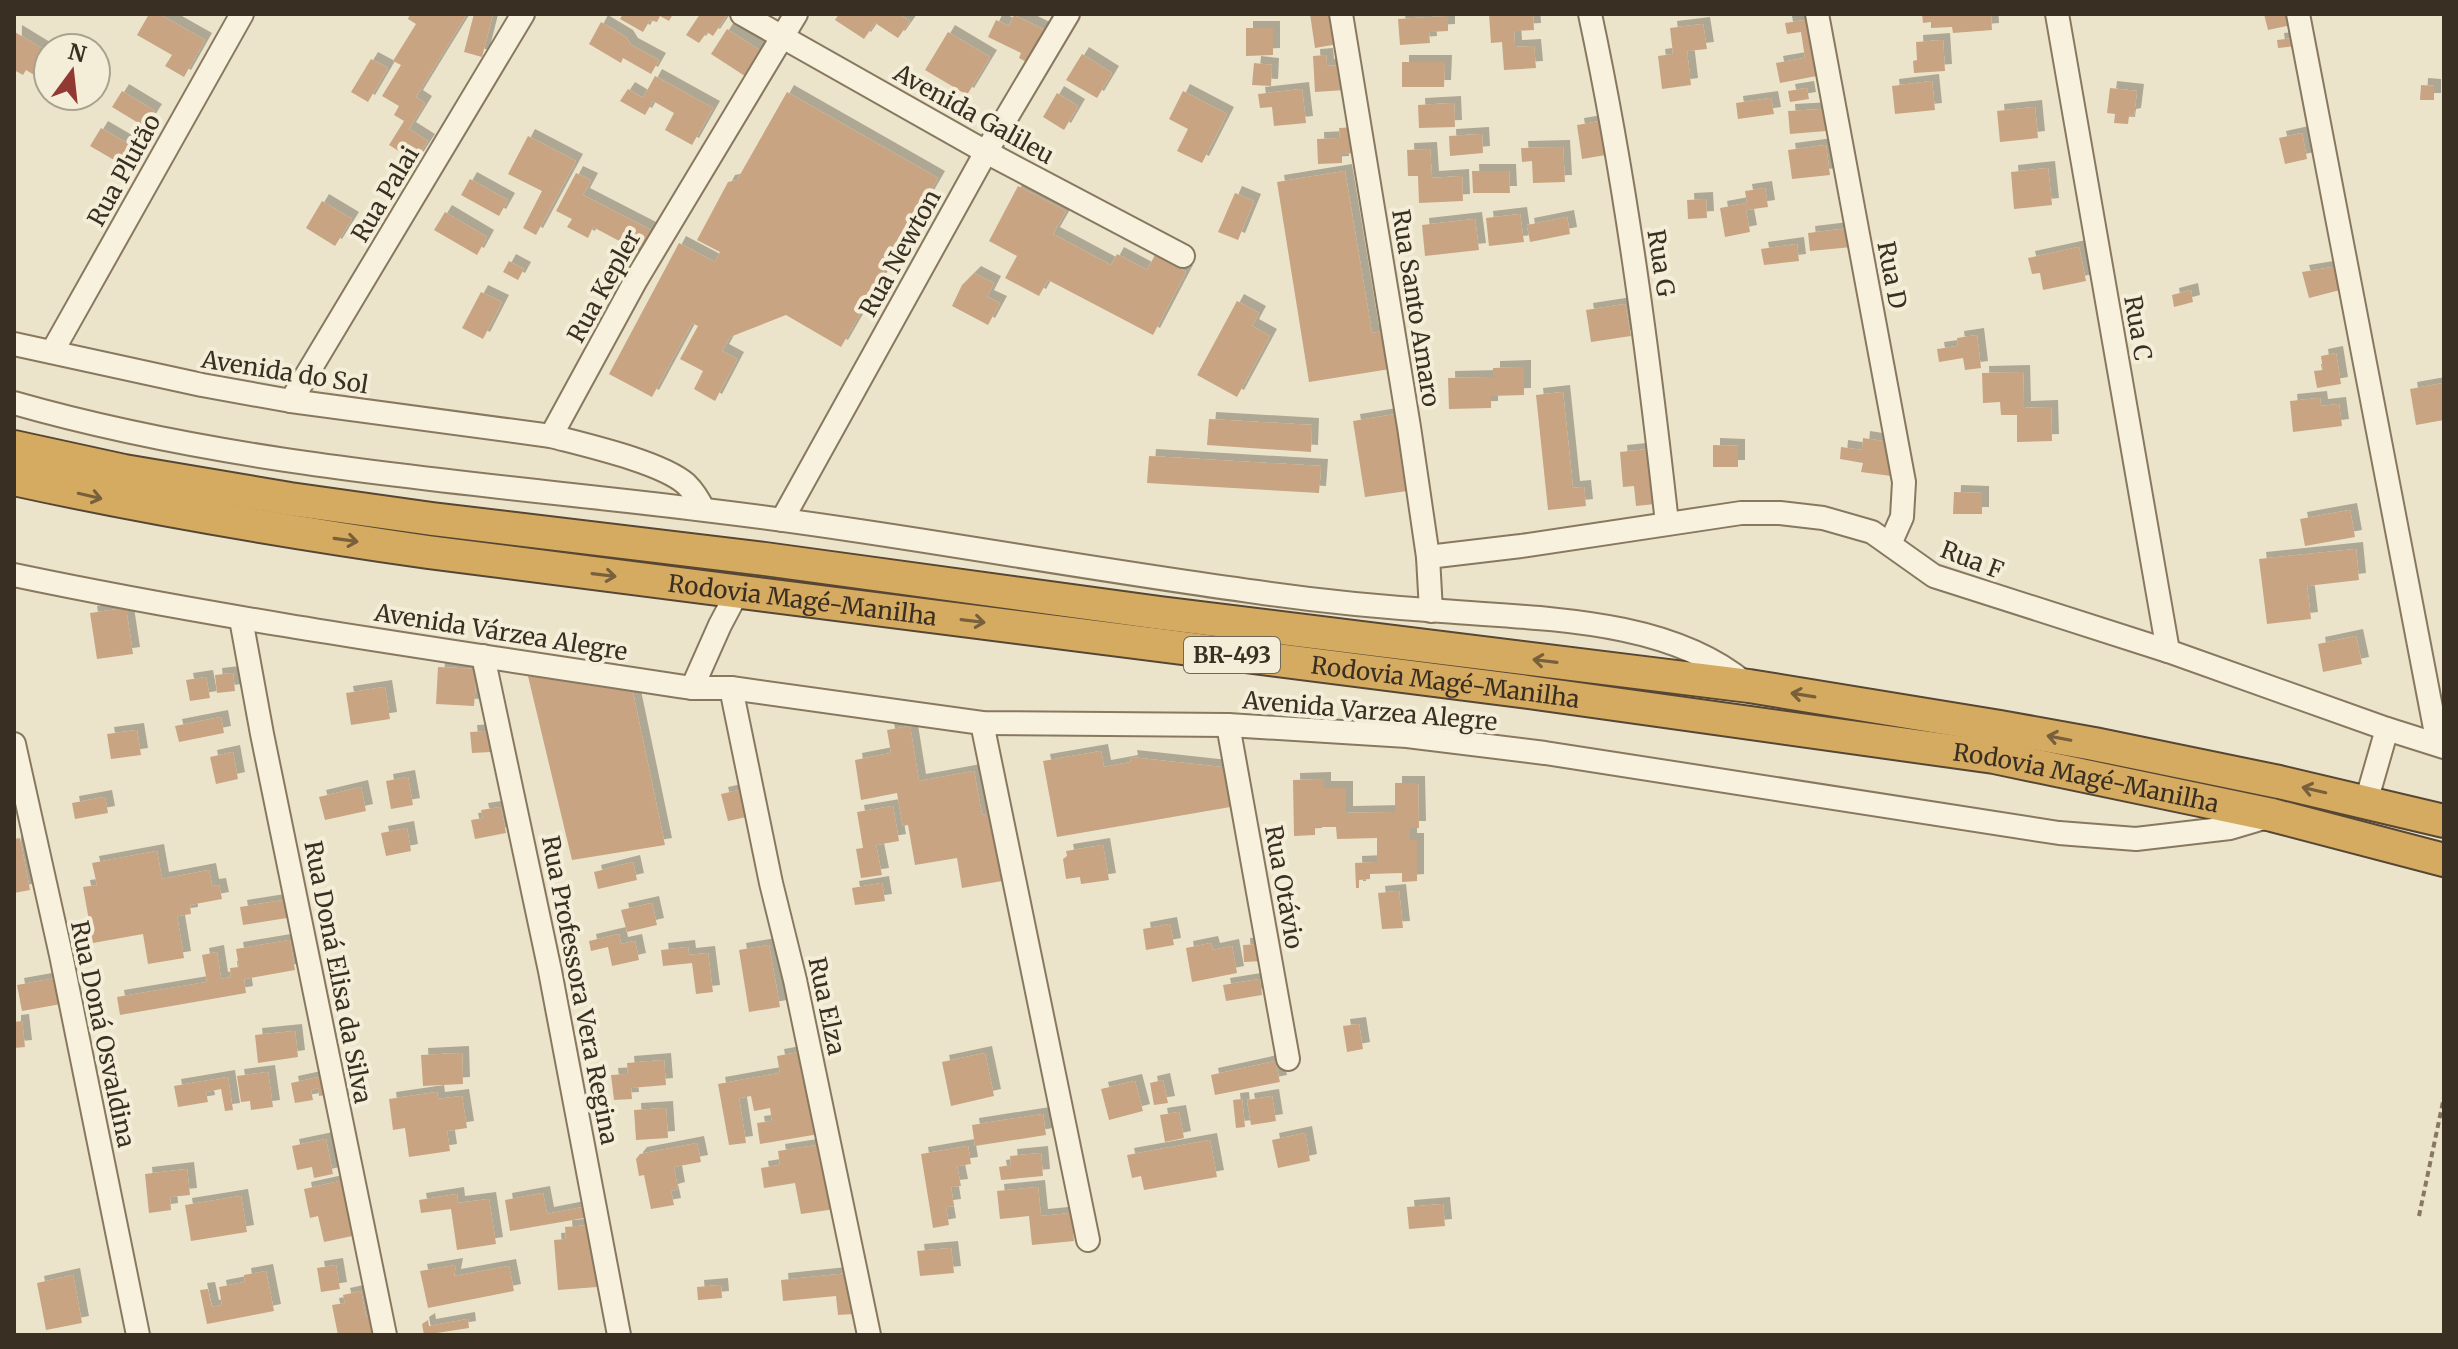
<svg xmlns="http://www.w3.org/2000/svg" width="2458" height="1349" font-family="Merriweather,serif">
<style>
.building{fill:#c8a482;filter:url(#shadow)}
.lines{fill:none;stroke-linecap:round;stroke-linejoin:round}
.minor-casing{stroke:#88785f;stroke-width:26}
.highway-casing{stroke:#564633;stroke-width:36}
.path{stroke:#88785f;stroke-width:4;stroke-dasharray:6 4;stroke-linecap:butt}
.minor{stroke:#f7f1dd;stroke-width:22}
.highway{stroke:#d5aa61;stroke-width:32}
.oneway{stroke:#77603b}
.labels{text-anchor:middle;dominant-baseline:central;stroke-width:8;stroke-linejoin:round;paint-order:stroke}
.shield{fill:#f4eed9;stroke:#716859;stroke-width:2}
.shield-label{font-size:22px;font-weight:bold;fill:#392f22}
.street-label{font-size:24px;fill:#392f22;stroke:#f4eed9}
</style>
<defs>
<filter id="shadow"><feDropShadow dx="7" dy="-7" stdDeviation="0" flood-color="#0004"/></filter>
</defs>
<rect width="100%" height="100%" fill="#ece4ca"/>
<g class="building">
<polygon points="149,14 159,14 205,40 184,77 165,66 172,55 137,35"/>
<polygon points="410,14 467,14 416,97 425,103 409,129 428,141 415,161 389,145 404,121 394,115 399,106 382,96 401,65 393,61 416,24 408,19"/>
<polygon points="474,14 493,14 482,57 464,52"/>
<polygon points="623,14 673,14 669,21 660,16 657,22 650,20 643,32 620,19"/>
<polygon points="700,14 727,15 713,36 707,32 699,43 686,35"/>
<polygon points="839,14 899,14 910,21 898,38 875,23 864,39 835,20"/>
<polygon points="1310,14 1333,14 1338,44 1315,48"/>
<polygon points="1489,14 1533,14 1534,30 1514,31 1515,47 1534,46 1536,68 1504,70 1502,42 1491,43"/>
<polygon points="1922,14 1991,14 1992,30 1953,33 1952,27 1931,28 1931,22 1923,23"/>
<polygon points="2264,14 2288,14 2291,25 2268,30"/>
<polygon points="1014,15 1047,31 1030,64 1019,58 1021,53 988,37 996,20 1009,26"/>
<polygon points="1448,16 1448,31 1429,32 1430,43 1400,45 1398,19"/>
<polygon points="1812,19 1822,75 1780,83 1776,63 1805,58 1801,32 1787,34 1785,23"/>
<polygon points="601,22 626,37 631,45 659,60 651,74 623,58 621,63 589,44"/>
<polygon points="1703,24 1707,49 1687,51 1691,85 1662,89 1658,56 1673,54 1670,28"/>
<polygon points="1246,28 1273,28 1273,55 1246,56"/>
<polygon points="727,29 764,53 748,78 711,54"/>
<polygon points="15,32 48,52 48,62 39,78 26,70 23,75 14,70"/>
<polygon points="948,32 990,57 967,95 925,70"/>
<polygon points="2295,38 2296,46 2278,48 2277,40"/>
<polygon points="1943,40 1945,71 1914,73 1913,61 1917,60 1916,42"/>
<polygon points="1082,54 1112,73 1097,98 1066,80"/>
<polygon points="1326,55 1327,66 1343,65 1345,90 1315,92 1313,56"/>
<polygon points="371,59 388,68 368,102 351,92"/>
<polygon points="1402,62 1445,62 1444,87 1402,87"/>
<polygon points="1254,63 1272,65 1271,86 1252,85"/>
<polygon points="655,76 713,108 692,145 665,130 674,113 653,101 645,115 620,101 628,89 643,98"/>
<polygon points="1932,81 1935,110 1895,114 1892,86"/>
<polygon points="2421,85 2434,86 2434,100 2420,100"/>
<polygon points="1807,88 1809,99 1790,102 1788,91"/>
<polygon points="2110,88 2137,91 2134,115 2129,116 2128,124 2114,123 2115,114 2107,113"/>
<polygon points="1302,89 1306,123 1274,126 1272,107 1260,108 1258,94"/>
<polygon points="122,91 155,111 145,127 112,107"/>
<polygon points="1183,91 1227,114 1202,163 1177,151 1188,129 1169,119"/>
<polygon points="787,92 938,178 841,347 786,315 730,337 722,351 737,359 715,401 694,389 703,371 680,359 698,326 692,323 652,397 609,374 679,243 715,262 720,252 697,240 728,182 737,180"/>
<polygon points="1057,93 1078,106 1064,130 1043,117"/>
<polygon points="1771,98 1774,114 1738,119 1736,103"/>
<polygon points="1454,103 1455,127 1419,128 1418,105"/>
<polygon points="2035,107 2038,138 2000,142 1997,111"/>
<polygon points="1824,109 1826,131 1790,134 1788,111"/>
<polygon points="1601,121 1606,155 1582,159 1577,125"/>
<polygon points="1355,127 1356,153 1342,154 1342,163 1318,164 1317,139 1340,138 1339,128"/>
<polygon points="101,128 137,149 126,167 90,146"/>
<polygon points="2302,133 2307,159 2285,164 2279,138"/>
<polygon points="1482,134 1483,153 1450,156 1449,136"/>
<polygon points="528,136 576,161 536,235 523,228 542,191 508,174"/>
<polygon points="1826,145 1830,175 1792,179 1788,150"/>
<polygon points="1563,147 1565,182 1533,183 1532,161 1522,162 1521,148"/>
<polygon points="1430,149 1432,178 1462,176 1463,201 1419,203 1418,176 1408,176 1407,150"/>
<polygon points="2048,168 2052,205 2014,209 2011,172"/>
<polygon points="1345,171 1372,333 1384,331 1390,369 1309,382 1277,182"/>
<polygon points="1472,171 1509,171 1510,193 1473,193"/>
<polygon points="576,173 591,180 583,195 651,230 640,252 593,227 588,238 567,227 572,219 556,211"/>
<polygon points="470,179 508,200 499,216 461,195"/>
<polygon points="1018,186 1066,211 1053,234 1111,265 1117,254 1147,270 1155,255 1186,272 1153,335 1048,280 1039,296 1005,278 1017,256 989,241"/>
<polygon points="1765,188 1768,207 1746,210 1750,232 1725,237 1720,208 1747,203 1745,191"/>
<polygon points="1235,193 1254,201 1238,240 1218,232"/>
<polygon points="1706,199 1707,218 1688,219 1687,200"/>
<polygon points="322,201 352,219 335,246 306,228"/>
<polygon points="445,212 487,237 477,255 434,230"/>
<polygon points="1520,214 1524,242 1489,246 1486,218"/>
<polygon points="1567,217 1570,234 1530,242 1527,225"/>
<polygon points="1475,219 1479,250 1425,256 1422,225"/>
<polygon points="1850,228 1852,247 1810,251 1808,233"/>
<polygon points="1797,244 1799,261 1764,265 1761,249"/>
<polygon points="2079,247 2086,281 2043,290 2040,273 2032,274 2028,258"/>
<polygon points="509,261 524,269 518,280 503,272"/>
<polygon points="2339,266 2344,289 2309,298 2302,272"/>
<polygon points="974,273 994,283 987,297 1000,303 988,325 952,306 962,285"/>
<polygon points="2191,290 2193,302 2174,307 2172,295"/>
<polygon points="481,292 502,302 483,339 462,328"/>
<polygon points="1237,301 1259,313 1252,326 1270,336 1237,397 1197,375"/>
<polygon points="1625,304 1631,336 1591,342 1586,310"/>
<polygon points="1977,335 1981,368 1965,370 1963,358 1939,362 1937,349 1958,346 1957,338"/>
<polygon points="2336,353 2341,384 2317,388 2314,371 2323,370 2321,356"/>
<polygon points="1524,367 1524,395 1491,396 1491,408 1449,409 1448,378 1493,377 1493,368"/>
<polygon points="2023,372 2024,408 2051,407 2052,441 2017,442 2017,415 2001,415 2000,402 1983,403 1982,373"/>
<polygon points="2444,383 2444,420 2416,425 2410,389"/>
<polygon points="1563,392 1573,488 1584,487 1586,506 1548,510 1536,395"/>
<polygon points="2320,398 2321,406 2339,404 2342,426 2293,432 2290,401"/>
<polygon points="1396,414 1407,491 1365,497 1353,421"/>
<polygon points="1209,419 1312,425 1311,452 1207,445"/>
<polygon points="1863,438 1895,443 1891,476 1861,472 1863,463 1840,459 1841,447 1862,450"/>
<polygon points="1713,445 1738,446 1738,467 1713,467"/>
<polygon points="1649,449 1655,504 1636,506 1634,486 1623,487 1620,452"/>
<polygon points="1149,456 1321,466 1319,493 1147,483"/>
<polygon points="1954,492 1982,493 1982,514 1953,514"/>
<polygon points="2350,510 2355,537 2305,546 2300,519"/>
<polygon points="2356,549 2359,580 2307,586 2311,619 2267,624 2259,559"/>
<polygon points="126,608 133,654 97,659 90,613"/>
<polygon points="2356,636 2362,664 2323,672 2318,644"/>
<polygon points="438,667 477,669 474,706 436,704"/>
<polygon points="527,672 632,688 665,845 572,860"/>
<polygon points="233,673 235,691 217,693 215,675"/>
<polygon points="206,677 210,698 190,701 186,680"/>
<polygon points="385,687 390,719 351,725 346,693"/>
<polygon points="221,717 224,733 179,742 175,726"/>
<polygon points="910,726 919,781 974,771 982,815 996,812 1008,880 962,888 957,858 915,865 908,825 903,826 897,793 861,800 855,760 891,753 887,730"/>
<polygon points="137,730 141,755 111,759 107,734"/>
<polygon points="488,731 491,752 472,753 470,732"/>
<polygon points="1101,751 1104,767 1131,762 1130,757 1230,768 1236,806 1057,837 1043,761"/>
<polygon points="233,752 238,779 216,784 210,757"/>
<polygon points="408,777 413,805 391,809 386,781"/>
<polygon points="1324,779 1324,788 1346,788 1346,813 1395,812 1395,783 1418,783 1419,828 1410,828 1410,840 1417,840 1417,881 1402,882 1402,873 1370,874 1370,879 1359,880 1359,888 1356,888 1355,863 1377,862 1377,838 1337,839 1336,827 1315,827 1315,835 1294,836 1293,780"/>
<polygon points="361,787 366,811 325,820 319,797"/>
<polygon points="744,789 751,816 728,821 721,794"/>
<polygon points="105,797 108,813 75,819 72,803"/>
<polygon points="893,806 899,841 876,845 882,875 861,878 856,849 863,848 857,812"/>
<polygon points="501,807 506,833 475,839 471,820 483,818 481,810"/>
<polygon points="407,828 411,851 386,856 381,833"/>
<polygon points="20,838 30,890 14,893 14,839"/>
<polygon points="1103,845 1109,880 1081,884 1080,877 1066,879 1063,859 1067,856 1066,851"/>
<polygon points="157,851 162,879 209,870 212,886 219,885 222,899 190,905 191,914 177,916 184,958 148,964 143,934 93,943 83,887 97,885 92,863"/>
<polygon points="633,862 637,880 598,889 594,872"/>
<polygon points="882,883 885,901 855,905 852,888"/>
<polygon points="1399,891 1403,928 1382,929 1378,893"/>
<polygon points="284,900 287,918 243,925 240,907"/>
<polygon points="652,903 657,925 627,932 621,910"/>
<polygon points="1170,924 1174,945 1146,950 1143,929"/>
<polygon points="619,934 621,944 635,941 639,960 612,966 608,947 591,951 589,941"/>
<polygon points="290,940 295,970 244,979 246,993 120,1015 117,997 207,982 202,955 217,952 221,979 231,977 230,968 239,967 236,949"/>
<polygon points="1211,943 1213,950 1232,946 1237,973 1192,982 1186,948"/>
<polygon points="1261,944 1262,961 1244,962 1243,945"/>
<polygon points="769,945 780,1007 749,1012 739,950"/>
<polygon points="688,947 689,955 708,953 713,992 696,994 692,963 663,966 661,950"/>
<polygon points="56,978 61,1004 22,1011 17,985"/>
<polygon points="1260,979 1262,995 1226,1001 1223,985"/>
<polygon points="22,1021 25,1047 14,1048 14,1022"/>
<polygon points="1359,1024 1363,1049 1347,1052 1343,1026"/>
<polygon points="295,1031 298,1057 258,1063 255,1035"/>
<polygon points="805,1051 819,1134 760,1144 757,1123 772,1121 770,1108 754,1111 751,1096 739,1098 746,1143 729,1145 718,1084 780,1073 777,1056"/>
<polygon points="462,1053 463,1084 423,1086 421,1055"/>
<polygon points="985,1053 994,1096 951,1106 942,1062"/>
<polygon points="664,1060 666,1085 631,1088 632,1099 614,1100 611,1075 628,1074 627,1063"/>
<polygon points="1275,1061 1280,1082 1215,1095 1211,1075"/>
<polygon points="268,1072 273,1107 251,1110 250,1101 241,1102 237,1076"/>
<polygon points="328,1075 332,1094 319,1096 318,1088 311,1090 313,1100 295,1103 291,1083"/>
<polygon points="228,1077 233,1110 225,1111 221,1089 206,1092 208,1102 178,1107 174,1086"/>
<polygon points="1163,1080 1168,1103 1154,1105 1150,1083"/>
<polygon points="1135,1081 1143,1111 1109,1120 1101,1089"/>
<polygon points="437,1092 438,1099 462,1096 467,1128 447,1131 450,1151 409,1157 405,1128 393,1130 389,1099"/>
<polygon points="1272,1096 1276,1121 1251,1125 1247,1100"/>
<polygon points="1242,1099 1245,1127 1236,1128 1233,1100"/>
<polygon points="666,1108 668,1138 636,1140 634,1110"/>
<polygon points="1179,1112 1184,1138 1165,1142 1160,1115"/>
<polygon points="1043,1114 1046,1135 975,1146 972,1125"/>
<polygon points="1305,1133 1310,1161 1278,1168 1272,1140"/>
<polygon points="326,1139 333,1174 314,1178 312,1167 297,1170 292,1146"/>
<polygon points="1210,1140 1217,1177 1144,1190 1141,1176 1132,1178 1127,1155"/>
<polygon points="697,1143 701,1162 674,1167 678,1189 671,1191 674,1205 651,1209 644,1175 639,1176 636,1159 640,1154"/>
<polygon points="824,1144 835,1209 801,1214 795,1183 764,1188 761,1168 780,1165 778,1151"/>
<polygon points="968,1146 971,1164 957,1166 961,1186 951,1187 954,1206 946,1207 949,1225 933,1228 921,1154"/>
<polygon points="1041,1153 1043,1176 1001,1180 999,1167 1011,1165 1010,1156"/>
<polygon points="187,1169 190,1195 170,1197 171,1210 149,1213 145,1174"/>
<polygon points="345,1180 357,1235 324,1242 318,1216 310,1218 304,1189"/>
<polygon points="1038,1187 1041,1216 1071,1213 1074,1241 1032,1245 1029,1216 1000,1219 997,1191"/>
<polygon points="543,1193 547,1214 588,1206 590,1217 510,1231 505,1200"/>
<polygon points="457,1194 458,1203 489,1199 496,1244 457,1250 451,1209 421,1213 419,1200"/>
<polygon points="241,1196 247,1232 191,1241 185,1205"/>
<polygon points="1443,1204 1445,1226 1409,1229 1407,1207"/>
<polygon points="592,1225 597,1287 558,1290 554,1240 566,1239 565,1227"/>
<polygon points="951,1248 954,1273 920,1276 917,1251"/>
<polygon points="336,1265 340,1289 321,1292 317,1268"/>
<polygon points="456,1265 454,1276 509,1266 514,1291 428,1308 420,1271"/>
<polygon points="266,1271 274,1311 207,1324 200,1290 208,1289 212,1307 222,1305 219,1287 245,1282 244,1275"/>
<polygon points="850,1273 853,1314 838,1315 836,1296 783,1301 781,1280"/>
<polygon points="73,1275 82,1323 46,1330 37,1283"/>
<polygon points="721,1285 722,1298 698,1300 697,1287"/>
<polygon points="361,1291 366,1316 372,1315 376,1332 360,1335 338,1335 332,1305 345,1303 343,1295"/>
<polygon points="468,1319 469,1328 424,1335 422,1324 428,1320 429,1326"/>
</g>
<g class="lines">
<g class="minor-casing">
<g id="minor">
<polyline points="742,14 986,152 1183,256"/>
<polyline points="1341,14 1409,427 1428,557 1431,611"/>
<path d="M1590 14C1626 182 1648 352 1667 523"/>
<polyline points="1817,14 1904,482 1902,517 1890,544"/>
<polyline points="2057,14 2168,651"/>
<polyline points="2298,14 2438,744"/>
<polyline points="14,344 202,385 291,401 551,436"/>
<polyline points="52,352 242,14"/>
<polyline points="291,401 523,14"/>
<path d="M14 403C238 467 474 482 705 510 890 532 1072 567 1257 592 1318 601 1380 607 1442 611 1540 619 1668 618 1746 684"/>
<path d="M703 509C699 500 693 491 686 484 661 462 585 445 551 436L636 280 796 14"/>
<polyline points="782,520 986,152 1068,14"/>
<polyline points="1428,557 1521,546 1741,513 1780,513 1823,518 1872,532 1934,576 2168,651 2387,729 2444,747"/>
<path d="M14 575C238 622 465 653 692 688H731L982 723 1228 725 1407 736 1545 753 2059 833 2136 839 2230 828 2267 817"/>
<polyline points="241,619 262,734 385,1335"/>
<polyline points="483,656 550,971 619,1335"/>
<polyline points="692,688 720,625 738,591"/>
<polyline points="731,688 771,883 795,980 869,1335"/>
<polyline points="982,723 1088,1240"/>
<polyline points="1228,725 1288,1059"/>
<polyline points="14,744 61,955 138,1335"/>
<polyline points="2366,802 2387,729"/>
</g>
</g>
<g class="highway-casing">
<g id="highway">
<polyline points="14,447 124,471 290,499 432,519 765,559 1160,613 1749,686 2000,727 2094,744 2279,782 2444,821"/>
<path id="s1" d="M14 479C151 509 289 532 428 552L1528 692 1994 757 2272 815 2444 860"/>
</g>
</g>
<polyline class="path" points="2419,1216 2444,1097"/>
<use href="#minor" class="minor"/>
<use href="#highway" class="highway"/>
</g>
<defs><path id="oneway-shaft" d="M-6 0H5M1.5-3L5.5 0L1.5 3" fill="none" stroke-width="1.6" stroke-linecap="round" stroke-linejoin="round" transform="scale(2)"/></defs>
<g class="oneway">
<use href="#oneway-shaft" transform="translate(90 496) rotate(13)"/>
<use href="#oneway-shaft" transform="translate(346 540) rotate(8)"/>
<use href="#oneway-shaft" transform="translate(604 575) rotate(7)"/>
<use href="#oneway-shaft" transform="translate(973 621) rotate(7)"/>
<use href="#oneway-shaft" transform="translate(1545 661) rotate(-173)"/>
<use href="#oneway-shaft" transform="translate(1803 695) rotate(-171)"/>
<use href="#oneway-shaft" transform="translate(2059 738) rotate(-169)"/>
<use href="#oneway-shaft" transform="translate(2314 790) rotate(-167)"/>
</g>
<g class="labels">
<rect class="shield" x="1184" y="637" width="96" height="36" rx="6"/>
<g class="shield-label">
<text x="1232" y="655">BR-493</text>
</g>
<g class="street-label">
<text transform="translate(974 114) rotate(29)">Avenida Galileu</text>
<text transform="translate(124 170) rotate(-61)">Rua Plutão</text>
<text transform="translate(385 194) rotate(-59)">Rua Palai</text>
<text transform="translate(900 253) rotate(-61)">Rua Newton</text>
<text transform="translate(1661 263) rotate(81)">Rua G</text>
<text transform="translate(1892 275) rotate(79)">Rua D</text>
<text transform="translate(604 286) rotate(-61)">Rua Kepler</text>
<text transform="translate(1416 308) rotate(81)">Rua Santo Amaro</text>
<text transform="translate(2138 328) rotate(80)">Rua C</text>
<text transform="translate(285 372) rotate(9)">Avenida do Sol</text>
<text transform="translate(1972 560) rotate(21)">Rua F</text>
<text stroke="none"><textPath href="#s1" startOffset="798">Rodovia Magé-Manilha</textPath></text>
<text transform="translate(501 632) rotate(9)">Avenida Várzea Alegre</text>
<text stroke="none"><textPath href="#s1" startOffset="1446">Rodovia Magé-Manilha</textPath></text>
<text transform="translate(1370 711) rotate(5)">Avenida Varzea Alegre</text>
<text stroke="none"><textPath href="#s1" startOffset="2094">Rodovia Magé-Manilha</textPath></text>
<text transform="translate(1284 887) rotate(80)">Rua Otávio</text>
<text transform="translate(338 972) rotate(79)">Rua Doná Elisa da Silva</text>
<text transform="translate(580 990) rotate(79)">Rua Professora Vera Regina</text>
<text transform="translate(827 1006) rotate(78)">Rua Elza</text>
<text transform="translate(103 1034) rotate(78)">Rua Doná Osvaldina</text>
</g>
</g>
<rect width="2458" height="1349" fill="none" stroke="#392f22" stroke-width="32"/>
<g transform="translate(72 72) rotate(15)"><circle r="38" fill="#f4eed9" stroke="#a9a290" stroke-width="2"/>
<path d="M0-6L14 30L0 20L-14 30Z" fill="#933933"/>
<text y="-12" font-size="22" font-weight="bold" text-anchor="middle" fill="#392f22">N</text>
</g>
</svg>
